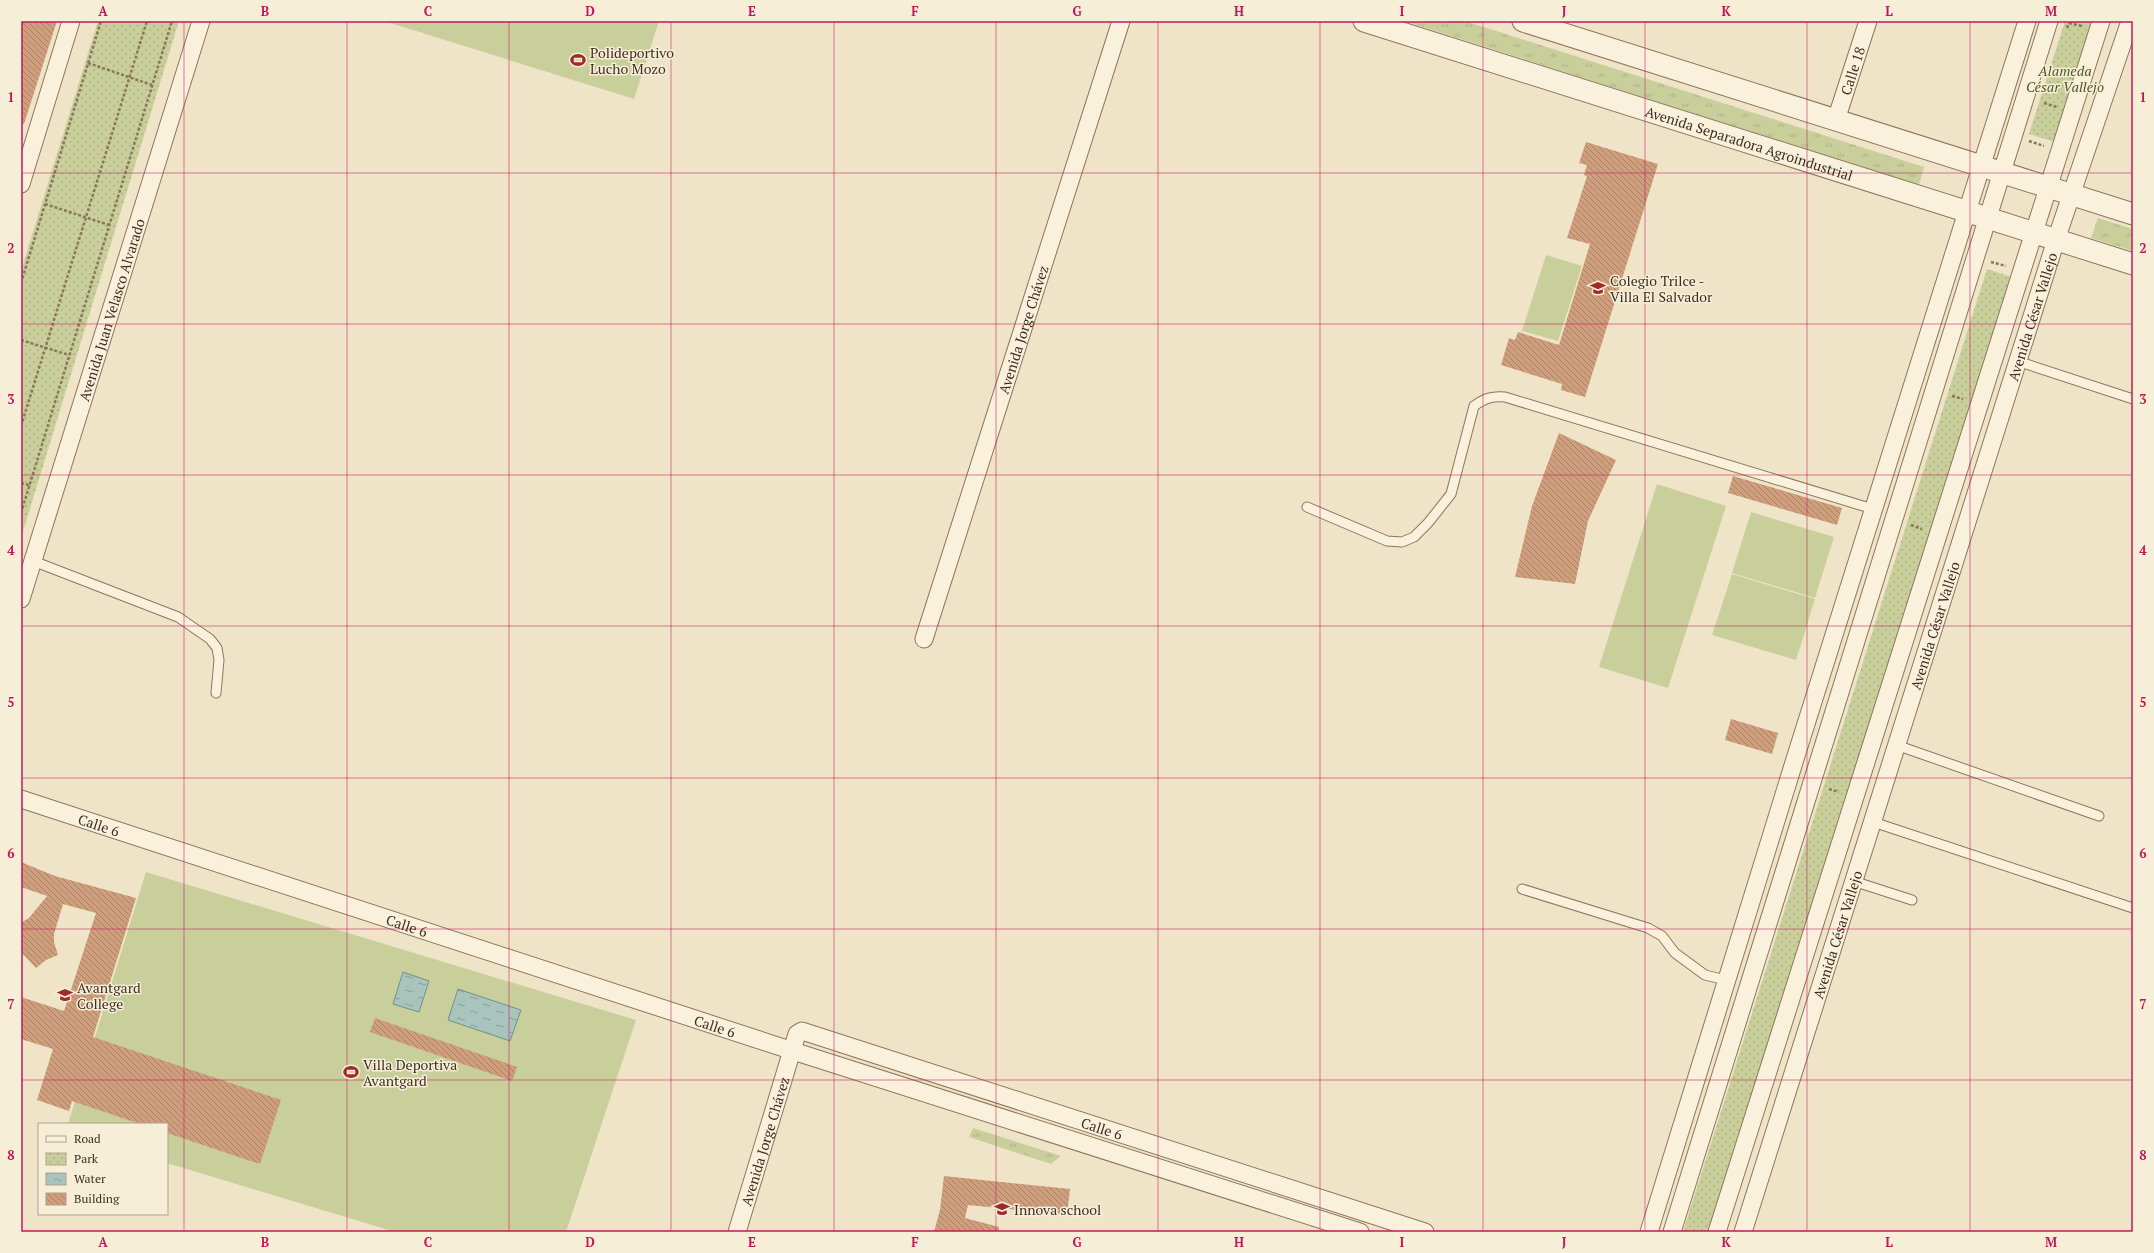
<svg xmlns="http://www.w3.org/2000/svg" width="2154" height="1253" font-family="'PT Serif',serif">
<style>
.grass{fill:url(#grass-tufts)}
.park{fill:url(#park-dots)}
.pitch{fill:#c9cf9b}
.water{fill:url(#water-ripples);stroke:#6f938a}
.building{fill:url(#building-back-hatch)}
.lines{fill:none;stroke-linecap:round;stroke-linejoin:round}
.service-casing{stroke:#8d765c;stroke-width:11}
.minor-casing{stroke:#8d765c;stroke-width:19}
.tertiary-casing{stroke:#8d765c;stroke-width:23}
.path{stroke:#8d765c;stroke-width:2.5;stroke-dasharray:3 2;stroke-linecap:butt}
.service{stroke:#faf1dc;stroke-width:9}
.minor{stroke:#faf1dc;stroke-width:17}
.tertiary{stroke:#faf1dc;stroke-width:21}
.grid{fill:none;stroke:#c2185b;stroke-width:1;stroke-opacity:0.55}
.labels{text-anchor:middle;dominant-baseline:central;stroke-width:3;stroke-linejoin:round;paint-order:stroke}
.poi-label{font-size:14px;fill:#3d2e20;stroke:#f7eed8;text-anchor:start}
.street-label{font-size:14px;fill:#3d2e20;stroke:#f7eed8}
.park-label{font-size:14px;font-style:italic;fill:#4d5a26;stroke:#f7eed8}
.neatline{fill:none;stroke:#c2185b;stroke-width:1.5}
.grid-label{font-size:13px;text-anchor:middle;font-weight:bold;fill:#c2185b}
</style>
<defs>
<pattern id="grass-tufts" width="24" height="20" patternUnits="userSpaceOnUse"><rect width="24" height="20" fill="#c9cf9b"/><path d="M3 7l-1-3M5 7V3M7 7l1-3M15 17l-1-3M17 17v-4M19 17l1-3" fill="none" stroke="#aeb285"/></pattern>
<pattern id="park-dots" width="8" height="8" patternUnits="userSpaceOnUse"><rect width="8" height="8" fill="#c9cf9b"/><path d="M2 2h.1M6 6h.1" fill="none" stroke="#aeb285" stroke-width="1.8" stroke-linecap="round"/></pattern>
<pattern id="water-ripples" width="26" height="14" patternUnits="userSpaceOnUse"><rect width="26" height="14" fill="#a9c4bc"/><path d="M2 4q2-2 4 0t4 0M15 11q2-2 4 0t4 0" fill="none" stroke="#8ba098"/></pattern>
<pattern id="building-back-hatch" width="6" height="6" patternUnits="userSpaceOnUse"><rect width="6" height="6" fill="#cf9f7d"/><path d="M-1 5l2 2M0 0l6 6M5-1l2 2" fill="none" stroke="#a98266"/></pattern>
</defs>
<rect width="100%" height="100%" fill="#f0e4c8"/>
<g class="grass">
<polygon points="1404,21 1465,21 1924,167 1919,185"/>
<polygon points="2098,218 2133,229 2133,251 2091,238"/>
<polygon points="973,1128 1061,1156 1051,1164 969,1137"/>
</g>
<g class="park">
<polygon points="98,21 179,21 21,538 21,271"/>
<polygon points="2065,21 2102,21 2062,144 2029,134"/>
<polygon points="1987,269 2012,277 1711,1232 1683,1232"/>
</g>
<g class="pitch">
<polygon points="384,21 659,21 634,99"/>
<polygon points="1546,255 1582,266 1558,341 1522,331"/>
<polygon points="1657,484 1726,506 1668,688 1599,667"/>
<polygon points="1751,512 1834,537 1815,598 1732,573"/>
<polygon points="1732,574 1815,599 1796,660 1712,635"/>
<polygon points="146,872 636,1020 566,1232 395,1232 167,1163 167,1124 68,1124"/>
</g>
<g class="water">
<polygon points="403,972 429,981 419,1012 393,1004"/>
<polygon points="458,989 521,1010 510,1041 448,1020"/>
</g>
<g class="building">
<polygon points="21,21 57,21 24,124 21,124"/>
<polygon points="1586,142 1658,164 1585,397 1561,390 1562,384 1501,365 1509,338 1515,340 1518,332 1559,345 1590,244 1567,238 1587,176 1584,175 1587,165 1579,163"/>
<polygon points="1559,433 1616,460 1588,521 1575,584 1515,577 1532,506"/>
<polygon points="1733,476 1842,508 1837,525 1728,493"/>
<polygon points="1731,719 1778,733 1772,754 1725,740"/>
<polygon points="21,862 55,876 136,898 93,1037 281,1100 260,1164 167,1133 167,1124 140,1124 72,1101 69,1111 37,1100 53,1049 21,1039 21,997 64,1011 96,913 63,904 54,934 54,942 58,955 46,960 36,968 21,952 21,923 29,918 47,896 21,887"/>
<polygon points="375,1018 517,1067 512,1081 370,1032"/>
<polygon points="944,1176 1070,1189 1067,1215 968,1205 965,1218 999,1227 999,1232 934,1232 940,1210"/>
</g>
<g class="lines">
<g class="service-casing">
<g id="service">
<polyline points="2017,361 2133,399"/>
<path d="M1307 507 1387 541 1402 542 1414 537 1428 523 1451 494 1474 406C1485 398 1492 396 1505 397L1873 509"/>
<polyline points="33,561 178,617 210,639 217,648 219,660 216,693"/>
<polyline points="1896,745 2099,816"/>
<polyline points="1873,822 2133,908"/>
<polyline points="1853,881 1912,900"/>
<polyline points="1522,889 1648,928 1662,936 1675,953 1705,975 1726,980"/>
</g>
</g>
<g class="minor-casing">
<g id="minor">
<path id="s1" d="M1836 120 1868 21"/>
<polyline points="21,184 71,21"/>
<path id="s2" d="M21 599 201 21"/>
<path id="s3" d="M924 639 1121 21"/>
<path id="s4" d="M21 799 793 1051 1360 1232"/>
<path id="s5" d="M737 1232 797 1034 802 1031 1425 1232"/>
<polyline points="1649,1232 1795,759 2027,21"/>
<polyline points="1672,1232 2049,21"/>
<polyline points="1717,1232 2101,21"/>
<path id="s6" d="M1743 1232 2056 240 2130 21"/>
</g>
</g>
<g class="tertiary-casing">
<g id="tertiary">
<path id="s7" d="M1364 21 2133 264"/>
<polyline points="1523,21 2133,214"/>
</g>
</g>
<g class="path">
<polyline points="2069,23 2082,26"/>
<polyline points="2067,28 2070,21"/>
<polyline points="88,63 152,85"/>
<polyline points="2044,103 2057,107"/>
<polyline points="2029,141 2044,146"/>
<polyline points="45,204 109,225"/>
<polyline points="1991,262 2006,266"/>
<polyline points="21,283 101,21"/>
<polyline points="21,340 69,355"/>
<polyline points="1952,396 1963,399"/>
<polyline points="21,426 147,21"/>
<polyline points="21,483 29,485"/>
<polyline points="21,513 172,21"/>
<polyline points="1911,525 1922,529"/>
<polyline points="1829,789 1839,792"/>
</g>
<use href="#service" class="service"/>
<use href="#minor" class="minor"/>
<use href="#tertiary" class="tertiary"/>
</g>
<path class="grid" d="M184 21V1232M347 21V1232M509 21V1232M671 21V1232M834 21V1232M996 21V1232M1158 21V1232M1320 21V1232M1483 21V1232M1645 21V1232M1807 21V1232M1970 21V1232M21 173H2133M21 324H2133M21 475H2133M21 626H2133M21 778H2133M21 929H2133M21 1080H2133"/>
<defs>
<g id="stadium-bare" transform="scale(1.2)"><path d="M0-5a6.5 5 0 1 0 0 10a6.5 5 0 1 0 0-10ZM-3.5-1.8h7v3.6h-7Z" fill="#9e2a2b" stroke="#f7eed8" stroke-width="2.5" paint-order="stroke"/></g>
<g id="school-bare" transform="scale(1.2)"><path d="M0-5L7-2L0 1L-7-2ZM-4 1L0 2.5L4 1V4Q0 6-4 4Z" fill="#9e2a2b" stroke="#f7eed8" stroke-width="2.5" paint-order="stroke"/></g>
</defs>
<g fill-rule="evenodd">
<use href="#stadium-bare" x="578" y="60"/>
<use href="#school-bare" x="1598" y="288"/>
<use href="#school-bare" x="65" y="995"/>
<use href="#stadium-bare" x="351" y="1072"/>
<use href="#school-bare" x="1002" y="1209"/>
</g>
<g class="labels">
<g class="poi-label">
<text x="590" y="52">Polideportivo<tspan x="590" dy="16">Lucho Mozo</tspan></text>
<text x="1610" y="280">Colegio Trilce -<tspan x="1610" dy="16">Villa El Salvador</tspan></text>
<text x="77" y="987">Avantgard<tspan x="77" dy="16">College</tspan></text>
<text x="363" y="1064">Villa Deportiva<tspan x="363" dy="16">Avantgard</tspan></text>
<text x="1014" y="1209">Innova school</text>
</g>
<g class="street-label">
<text stroke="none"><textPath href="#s1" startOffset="52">Calle 18</textPath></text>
<text stroke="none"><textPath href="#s7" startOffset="404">Avenida Separadora Agroindustrial</textPath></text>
<text stroke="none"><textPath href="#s2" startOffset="303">Avenida Juan Velasco Alvarado</textPath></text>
<text stroke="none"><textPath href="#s6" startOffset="960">Avenida César Vallejo</textPath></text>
<text stroke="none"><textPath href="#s3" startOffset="325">Avenida Jorge Chávez</textPath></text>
<text stroke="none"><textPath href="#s6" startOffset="636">Avenida César Vallejo</textPath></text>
<text stroke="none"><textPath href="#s4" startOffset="82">Calle 6</textPath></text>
<text stroke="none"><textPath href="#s4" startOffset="406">Calle 6</textPath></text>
<text stroke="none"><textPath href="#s6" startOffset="312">Avenida César Vallejo</textPath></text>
<text stroke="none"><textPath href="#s4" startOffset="730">Calle 6</textPath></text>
<text stroke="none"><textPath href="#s5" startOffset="528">Calle 6</textPath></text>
<text stroke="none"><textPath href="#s5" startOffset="95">Avenida Jorge Chávez</textPath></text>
</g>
<g class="park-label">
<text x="2065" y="70">Alameda<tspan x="2065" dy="16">César Vallejo</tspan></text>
</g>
</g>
<rect width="2154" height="1253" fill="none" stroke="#f7eed8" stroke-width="44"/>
<rect x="38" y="1123" width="130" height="92" fill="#f7eed8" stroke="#ada18e"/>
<rect x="46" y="1136" width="20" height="6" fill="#faf1dc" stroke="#ada18e"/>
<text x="74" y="1143" font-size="12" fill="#3d2e20">Road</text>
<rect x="46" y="1153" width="20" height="12" fill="url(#park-dots)" stroke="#ada18e"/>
<text x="74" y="1163" font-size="12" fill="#3d2e20">Park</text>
<rect x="46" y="1173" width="20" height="12" fill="url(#water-ripples)" stroke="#ada18e"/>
<text x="74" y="1183" font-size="12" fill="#3d2e20">Water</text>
<rect x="46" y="1193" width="20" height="12" fill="url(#building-back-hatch)" stroke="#ada18e"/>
<text x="74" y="1203" font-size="12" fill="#3d2e20">Building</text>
<rect x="22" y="22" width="2110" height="1209" class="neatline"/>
<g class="grid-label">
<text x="103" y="16">A</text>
<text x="265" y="16">B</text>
<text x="428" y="16">C</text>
<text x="590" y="16">D</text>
<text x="752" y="16">E</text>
<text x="915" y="16">F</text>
<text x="1077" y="16">G</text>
<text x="1239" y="16">H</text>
<text x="1402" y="16">I</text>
<text x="1564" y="16">J</text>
<text x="1726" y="16">K</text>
<text x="1889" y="16">L</text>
<text x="2051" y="16">M</text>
<text x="11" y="102">1</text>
<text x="2143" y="102">1</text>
<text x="11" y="253">2</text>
<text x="2143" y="253">2</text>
<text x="11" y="404">3</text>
<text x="2143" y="404">3</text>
<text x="11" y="555">4</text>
<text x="2143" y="555">4</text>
<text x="11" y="707">5</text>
<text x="2143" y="707">5</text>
<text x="11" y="858">6</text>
<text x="2143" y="858">6</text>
<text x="11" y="1009">7</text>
<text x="2143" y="1009">7</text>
<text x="11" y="1160">8</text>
<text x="2143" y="1160">8</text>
<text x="103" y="1247">A</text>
<text x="265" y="1247">B</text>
<text x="428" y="1247">C</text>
<text x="590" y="1247">D</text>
<text x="752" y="1247">E</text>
<text x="915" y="1247">F</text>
<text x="1077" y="1247">G</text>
<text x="1239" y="1247">H</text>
<text x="1402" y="1247">I</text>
<text x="1564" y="1247">J</text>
<text x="1726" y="1247">K</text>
<text x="1889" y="1247">L</text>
<text x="2051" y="1247">M</text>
</g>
</svg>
